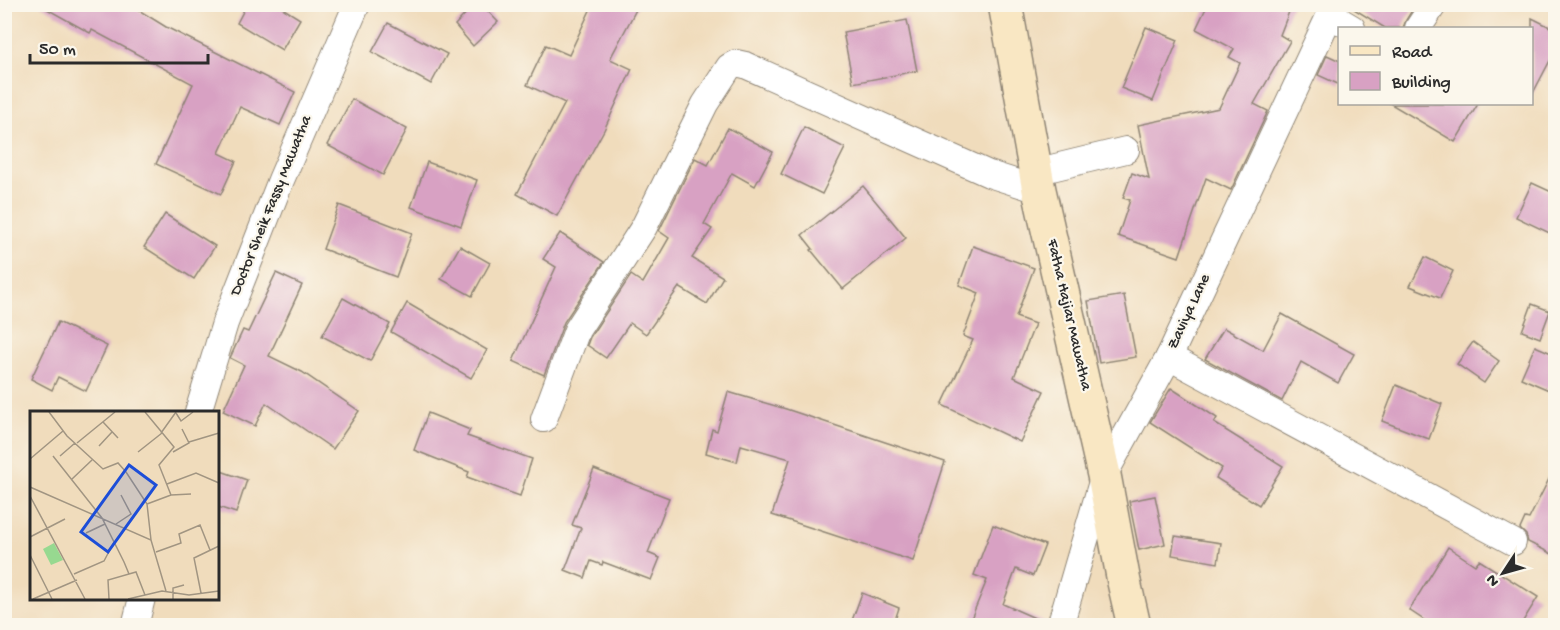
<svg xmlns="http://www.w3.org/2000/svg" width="1560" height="630" font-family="'Gochi Hand',sans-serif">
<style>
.building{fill:#d8a1c3}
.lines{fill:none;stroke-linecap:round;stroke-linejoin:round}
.street-casing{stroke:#8e8474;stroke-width:28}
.secondary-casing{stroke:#8e8474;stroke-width:36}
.street{stroke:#fff;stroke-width:26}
.secondary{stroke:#f9e7c3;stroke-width:33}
.labels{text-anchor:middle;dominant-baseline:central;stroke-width:4.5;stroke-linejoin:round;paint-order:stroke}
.street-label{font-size:16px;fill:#2b2b2b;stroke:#fbf7ec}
.inset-road{fill:none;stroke:#a19582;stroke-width:1.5}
.view{fill:#1d4ed8;fill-opacity:0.15;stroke:#1d4ed8;stroke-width:3}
.inset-edge{fill:none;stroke:#2b2b2b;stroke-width:3}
</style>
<rect width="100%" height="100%" fill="#fbf7ec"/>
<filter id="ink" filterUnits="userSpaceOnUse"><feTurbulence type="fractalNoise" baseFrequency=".0167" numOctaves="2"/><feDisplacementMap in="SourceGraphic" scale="12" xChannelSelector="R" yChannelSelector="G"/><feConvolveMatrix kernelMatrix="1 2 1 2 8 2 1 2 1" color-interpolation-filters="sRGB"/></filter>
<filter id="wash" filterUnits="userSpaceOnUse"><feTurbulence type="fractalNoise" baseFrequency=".008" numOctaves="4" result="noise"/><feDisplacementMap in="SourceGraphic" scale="24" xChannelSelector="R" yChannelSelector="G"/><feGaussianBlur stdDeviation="1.35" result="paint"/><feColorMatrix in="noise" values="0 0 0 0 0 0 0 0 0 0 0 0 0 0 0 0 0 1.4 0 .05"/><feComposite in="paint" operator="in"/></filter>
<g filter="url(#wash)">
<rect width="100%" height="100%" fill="#f0dcbc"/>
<g id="blocks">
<g class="building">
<polygon points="38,4 129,4 166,27 295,92 280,125 240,107 219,153 236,161 221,194 156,164 193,84 92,30 90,33"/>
<polygon points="247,4 276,4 300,19 282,50 237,23"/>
<polygon points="475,4 481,4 498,22 473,46 455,25"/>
<polygon points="593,4 639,4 610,59 632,69 604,130 557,216 517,194 565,103 527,85 546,45 569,55"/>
<polygon points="1208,4 1292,4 1280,35 1290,41 1254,104 1268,111 1231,190 1206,178 1179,257 1118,236 1130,200 1123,198 1132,173 1149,179 1138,125 1219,108 1240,63 1229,57 1234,49 1196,29"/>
<polygon points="1350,4 1416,4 1406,20 1403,28 1385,28 1349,6"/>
<polygon points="1532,18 1556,30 1556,49 1532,95"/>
<polygon points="907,20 917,71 853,83 843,32"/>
<polygon points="388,23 447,54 431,84 372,52"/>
<polygon points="1146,27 1178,40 1153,101 1121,88"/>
<polygon points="1327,55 1340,61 1340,85 1318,75"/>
<polygon points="352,99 407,129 383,175 327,145"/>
<polygon points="1391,104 1478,104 1455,142"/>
<polygon points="804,127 845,148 822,194 781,174"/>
<polygon points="728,128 773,152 755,186 732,173 704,224 712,229 692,258 723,277 707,304 679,287 646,334 630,323 606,358 587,345 590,337 631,275 643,283 669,238 659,231 695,158 708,165"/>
<polygon points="427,162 477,180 461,226 411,207"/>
<polygon points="1532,183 1556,194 1556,236 1516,217"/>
<polygon points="863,186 906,238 843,289 811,250 813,249 802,235"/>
<polygon points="339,205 412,233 396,277 323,249"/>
<polygon points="165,214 215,246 194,279 144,247"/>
<polygon points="560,233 604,262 564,322 544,375 513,361 556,267 543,259"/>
<polygon points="460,246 490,263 472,296 441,279"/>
<polygon points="973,246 1034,268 1016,317 1035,324 1014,377 1044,391 1020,442 942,405 973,340 963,336 979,293 959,285"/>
<polygon points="1425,257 1453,271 1440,298 1410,286"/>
<polygon points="276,273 302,285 269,356 302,372 359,411 333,449 266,403 255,426 223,411 244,365 230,358 243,330 248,332"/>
<polygon points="1124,295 1136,357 1099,363 1088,301"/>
<polygon points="343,298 390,324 370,361 322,336"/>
<polygon points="407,303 487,350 471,378 391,332"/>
<polygon points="1532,304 1550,311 1540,338 1522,331"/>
<polygon points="1282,314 1354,354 1338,383 1301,362 1282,401 1205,359 1224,328 1263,350"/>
<polygon points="58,322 107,346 86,391 58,377 52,390 31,379"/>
<polygon points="1473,342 1499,361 1484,383 1457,364"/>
<polygon points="1535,346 1556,355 1556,393 1521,378"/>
<polygon points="1396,385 1442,404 1429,439 1382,421"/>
<polygon points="1171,388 1217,418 1214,423 1283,466 1259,505 1216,478 1222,468 1150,422"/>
<polygon points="728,392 786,409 945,462 913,561 772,515 790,459 741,445 737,462 706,453 712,429 717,431"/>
<polygon points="428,413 470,430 467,436 532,459 520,496 467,477 469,472 414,450"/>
<polygon points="1556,465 1556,556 1528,542 1526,535 1520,529 1525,518 1529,519"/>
<polygon points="594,469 669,498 648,553 660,558 651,580 603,562 602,565 591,561 585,578 565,570 581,528 572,525"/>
<polygon points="218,470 247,480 236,513 218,507"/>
<polygon points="1155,496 1165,544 1139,550 1129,501"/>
<polygon points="993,525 1045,545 1033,576 1016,569 1003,604 1046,623 1045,626 968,626 987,580 974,575"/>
<polygon points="1175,536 1221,543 1218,563 1172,555"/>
<polygon points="1448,547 1475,565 1479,560 1538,597 1520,626 1433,626 1409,610"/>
<polygon points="862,593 899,608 893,626 850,626"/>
</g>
</g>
</g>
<g filter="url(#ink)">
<use href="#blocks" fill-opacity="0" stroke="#8e8474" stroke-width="1.5"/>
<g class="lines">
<g class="street-casing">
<g id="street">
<polyline points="1330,15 1352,28"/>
<polyline points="1418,28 1434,4"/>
<polyline points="1035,172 1126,150"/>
<polyline points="1169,357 1513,542"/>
<polyline points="198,412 225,323 281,180 357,4"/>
<polyline points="544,419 577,330 644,227 705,104 729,67 736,63 745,65 989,174 1039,190"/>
<polyline points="135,626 142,598"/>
<polyline points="1060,626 1104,475 1169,357 1335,4"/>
</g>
</g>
<g class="secondary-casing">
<polyline id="secondary" points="1005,4 1039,190 1104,475 1124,582 1134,626"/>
</g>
<use href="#street" class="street"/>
<use href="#secondary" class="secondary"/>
</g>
</g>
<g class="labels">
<g class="street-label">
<text transform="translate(272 206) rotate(-68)">Doctor Sheik Fassy Mawatha</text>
<text transform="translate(1190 312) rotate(-65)">Zaviya Lane</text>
<text transform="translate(1068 315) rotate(77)">Fatha Hajiar Mawatha</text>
</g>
</g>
<g transform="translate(30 411)">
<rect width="189" height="189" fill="#f0dcbc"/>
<path d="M24 132 33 149 21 154 13 138Z" fill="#97d990"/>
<path class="inset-road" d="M19 1 37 25 73 58 88 52 96 61 117 93 121 129M115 1 144 36 129 54 141 84 117 93M146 2 151 10 163 1M73 11 88 27M131 22 146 1M159 31 189 22M47 32 85 1M69 35 82 21M108 41 132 22M143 41 159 32 152 18M23 45 72 107 94 151 99 163 78 169 79 188M30 45 45 32M0 48 33 20M42 68 62 49M137 73 166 62 189 72M0 76 121 129 136 180M141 84 161 83M0 85 55 188M86 113 101 103 91 84M56 122 75 113M0 126 35 108M126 141 151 132 149 123 170 114 180 139M0 144 22 188M44 163 74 150 84 131M99 163 106 161 115 184M171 182 164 147 189 135M3 188 47 169M98 188 132 180 159 184 189 180M143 188V177L154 174"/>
<path class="view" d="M99 54 126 74 78 141 51 121Z"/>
<rect width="189" height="189" class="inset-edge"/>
</g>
<rect width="1560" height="630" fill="none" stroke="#fbf7ec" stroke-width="24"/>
<rect x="1338" y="27" width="195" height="78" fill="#fbf7ec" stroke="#a8a59f" stroke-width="1.5"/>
<rect x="1350" y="46" width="30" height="9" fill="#f9e7c3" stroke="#a8a59f" stroke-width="1.5"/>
<text x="1392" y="57" font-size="18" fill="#2b2b2b">Road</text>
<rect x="1350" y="72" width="30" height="18" fill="#d8a1c3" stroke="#a8a59f" stroke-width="1.5"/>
<text x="1392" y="87" font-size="18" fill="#2b2b2b">Building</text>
<g transform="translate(1503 573) rotate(234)" stroke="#fbf7ec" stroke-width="4.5" paint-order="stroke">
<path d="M0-4.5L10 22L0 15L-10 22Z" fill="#2b2b2b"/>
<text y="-9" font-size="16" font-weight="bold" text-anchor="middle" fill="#2b2b2b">N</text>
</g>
<path d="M30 54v9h178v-9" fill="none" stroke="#2b2b2b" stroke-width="3"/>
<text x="39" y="54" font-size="18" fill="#2b2b2b" stroke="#fbf7ec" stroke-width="4.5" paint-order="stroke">50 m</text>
</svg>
